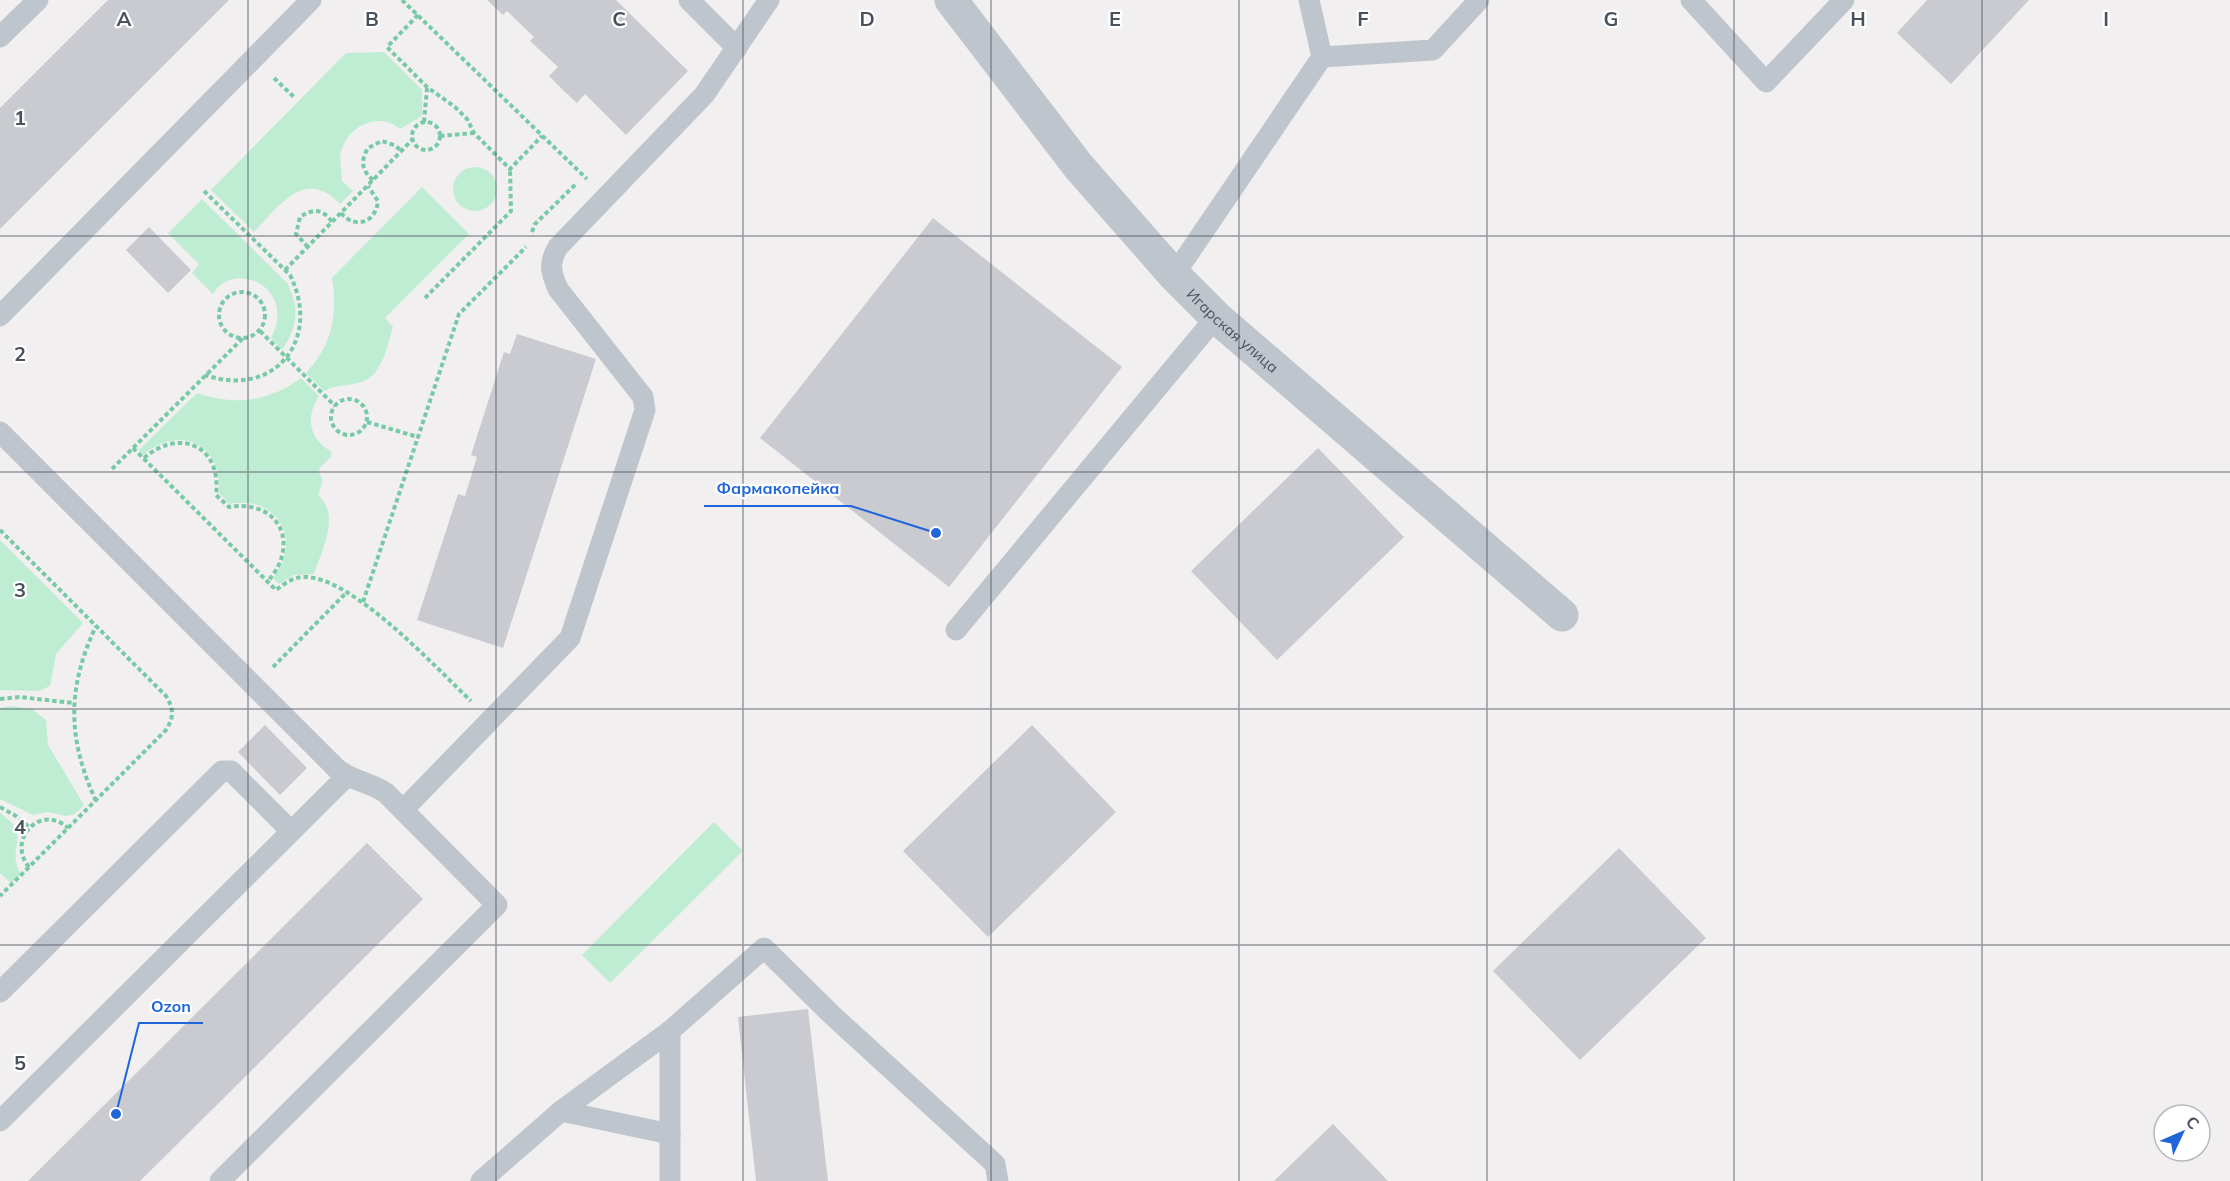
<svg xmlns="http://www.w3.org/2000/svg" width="2230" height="1181" font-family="Mulish,sans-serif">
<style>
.green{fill:#bfedd4}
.building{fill:#c9cbd1}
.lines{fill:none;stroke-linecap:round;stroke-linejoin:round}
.path{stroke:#78caa7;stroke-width:4;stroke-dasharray:4.5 3;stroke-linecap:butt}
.service{stroke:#bec5cd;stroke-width:21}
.minor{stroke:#bec5cd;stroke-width:33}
.grid{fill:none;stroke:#48515c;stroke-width:1.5;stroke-opacity:0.55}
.labels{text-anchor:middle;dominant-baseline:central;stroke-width:4.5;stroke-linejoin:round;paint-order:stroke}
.street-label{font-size:15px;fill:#48515c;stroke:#fff}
.grid-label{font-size:20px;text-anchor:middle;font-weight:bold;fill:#48515c;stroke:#fff;stroke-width:4.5;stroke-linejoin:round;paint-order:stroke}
.leader{fill:none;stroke:#2065da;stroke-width:2}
.callout-dot{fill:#2065da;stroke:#fff;stroke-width:2}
.callout-label{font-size:16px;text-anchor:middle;font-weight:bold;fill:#2065da;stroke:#fff;stroke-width:4.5;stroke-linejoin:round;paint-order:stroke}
</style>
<rect width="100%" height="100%" fill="#f1efef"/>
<g class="green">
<path d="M384 52 422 90V116L400 129C379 111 348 125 341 152 339 160 342 172 342 181L353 191 340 204C305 167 279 206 254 232L211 190 346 53Z"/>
<circle cx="475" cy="189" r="22"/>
<path d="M422 187 469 234 385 318 393 327C387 346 383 375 361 382 347 387 339 383 324 391L306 373C332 345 338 315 332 278Z"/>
<path d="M202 199 287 283C300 308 298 327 282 350L271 338C298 288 234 258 213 294L192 273 199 264 168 233Z"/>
<path d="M301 378 319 396C305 418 309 439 332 452L330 458 320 467 319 473 323 480 318 495C341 516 322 549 314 574L294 575 279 584 273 578C303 540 278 495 229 504L219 493C223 445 180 423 143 455L139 450 197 393C236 406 268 402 301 378Z"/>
<polygon points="0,540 83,623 56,654 50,686 39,691 0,690"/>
<polygon points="11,706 32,709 46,720 48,745 84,805 75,814 66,816 48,812 33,815 0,799 0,708"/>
<path d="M0 813C34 836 5 847 21 874L11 883 0 873Z"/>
<polygon points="714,822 743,851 610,983 582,955"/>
</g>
<g class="building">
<polygon points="108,0 229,0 0,229 0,108"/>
<polygon points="487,0 616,0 688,71 626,135 585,94 577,103 563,90 549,76 558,67 530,41 534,37 507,11 503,15"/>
<polygon points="1927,0 2029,0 1951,84 1897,33"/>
<polygon points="933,218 1122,367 949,587 760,438"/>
<polygon points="149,227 191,270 168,293 126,250"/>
<polygon points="517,334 596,359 503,648 417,620 458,494 465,496 477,457 471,455 504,352 510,354"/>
<polygon points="1318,448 1404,537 1277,660 1191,571"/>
<polygon points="265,725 307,768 280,795 238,752"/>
<polygon points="1032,725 1116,812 988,937 903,851"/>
<polygon points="367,843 423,899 239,1083 140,1181 28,1181"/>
<polygon points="1619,848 1706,938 1580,1060 1493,971"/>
<polygon points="808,1009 828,1181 756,1181 738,1017"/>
<polygon points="1333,1124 1388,1181 1274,1181"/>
</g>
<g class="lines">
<g class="path">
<polyline points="402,0 587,179"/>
<polyline points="418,15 387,47 427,87 455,107 467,119 474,133 510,169 542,136"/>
<polyline points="274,78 295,98"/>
<polyline points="424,122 427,88"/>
<circle cx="426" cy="136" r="14"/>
<polyline points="440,136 474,133"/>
<path d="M373 180C362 171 360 161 368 148L382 141 396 146 402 152"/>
<path d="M204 191 290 275C322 339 275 399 205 375"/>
<path d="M341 213C356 230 376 222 378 201L368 186"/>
<polyline points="532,232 535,224 577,183"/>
<path d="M308 247 296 234 300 217C313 208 323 209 332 222"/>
<polyline points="285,270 413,139"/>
<circle cx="242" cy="315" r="23"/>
<polyline points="425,298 511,211 510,169"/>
<polyline points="260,331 335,406"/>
<circle cx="349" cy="417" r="18"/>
<polyline points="367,422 418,437"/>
<path d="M133 448 276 590C284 584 293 577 304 577 352 576 436 668 471 701"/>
<path d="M144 458C180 427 222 446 216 495L229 507C280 499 301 545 267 582"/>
<polyline points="112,469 243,338"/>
<path d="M0 530 166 696C174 709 174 717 166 730L0 896"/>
<polyline points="363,602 459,314 526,247"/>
<polyline points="273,667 346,593"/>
<polyline points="0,699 20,697 73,703"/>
<path d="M96 801C67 738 67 688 96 626"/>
<polyline points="0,807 16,816 29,827"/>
<path d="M29 867C6 839 41 803 68 828"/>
</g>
<g class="service">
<polyline points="689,0 737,48"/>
<polyline points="1691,0 1766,82 1844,0"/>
<polyline points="0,37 38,0"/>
<polyline points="1322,57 1433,50 1479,0"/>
<polyline points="1174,275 1322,57 1309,0"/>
<polyline points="0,316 311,0"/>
<path d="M0 432 336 768C351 781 370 782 386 793L497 905 220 1181"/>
<polyline points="956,630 1216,317"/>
<path d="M403 810 570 638 645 410 643 397 558 289C551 273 548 263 558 247L704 95 769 0"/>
<polyline points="0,992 222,771 231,771 291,831"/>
<polyline points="0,1121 346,777"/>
<polyline points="670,1134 561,1111 670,1031 764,948 832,1015 995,1164 998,1181"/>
<polyline points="481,1181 561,1111"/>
<polyline points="670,1181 670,1031"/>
</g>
<path class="minor" id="s1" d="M951 0 1079 167 1174 275 1216 317 1562 615"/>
</g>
<path class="grid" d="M248 0V1181M496 0V1181M743 0V1181M991 0V1181M1239 0V1181M1487 0V1181M1734 0V1181M1982 0V1181M0 236H2230M0 472H2230M0 709H2230M0 945H2230"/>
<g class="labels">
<g class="street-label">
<text stroke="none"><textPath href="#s1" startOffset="435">Игарская улица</textPath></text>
</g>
</g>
<g class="grid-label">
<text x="124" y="26">A</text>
<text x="372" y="26">B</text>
<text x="619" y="26">C</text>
<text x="867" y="26">D</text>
<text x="1115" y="26">E</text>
<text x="1363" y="26">F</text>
<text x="1611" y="26">G</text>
<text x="1858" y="26">H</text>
<text x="2106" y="26">I</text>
<text x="20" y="125">1</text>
<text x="20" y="361">2</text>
<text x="20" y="597">3</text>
<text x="20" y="834">4</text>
<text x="20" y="1070">5</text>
</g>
<path class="leader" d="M936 533L851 506H704M116 1114L139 1023H203"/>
<g class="callout-dot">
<circle cx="936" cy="533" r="6"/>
<circle cx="116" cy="1114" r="6"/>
</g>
<g class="callout-label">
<text x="778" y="494">Фармакопейка</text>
<text x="171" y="1012">Ozon</text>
</g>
<g transform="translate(2182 1133) rotate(46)"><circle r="28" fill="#ffffff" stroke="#b6b9be" stroke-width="1.5"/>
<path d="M0-4.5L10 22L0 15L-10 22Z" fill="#2065da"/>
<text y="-9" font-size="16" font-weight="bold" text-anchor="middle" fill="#48515c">С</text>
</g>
</svg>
